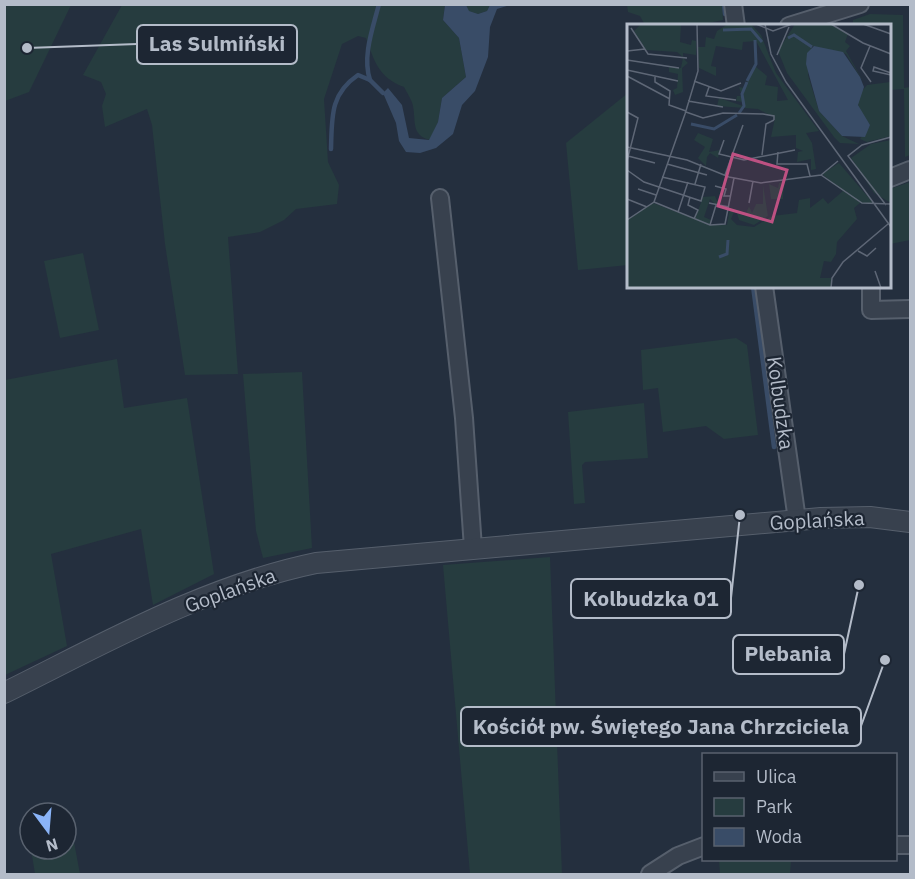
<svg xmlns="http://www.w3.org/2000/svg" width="915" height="879" font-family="'IBM Plex Sans',sans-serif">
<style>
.green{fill:#263c3f}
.water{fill:#394c67}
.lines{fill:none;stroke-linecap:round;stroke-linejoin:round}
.stream{stroke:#394c67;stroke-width:4.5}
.minor-casing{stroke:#565f6c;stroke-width:20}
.tertiary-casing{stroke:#565f6c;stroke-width:22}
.minor{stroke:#38414e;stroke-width:16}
.tertiary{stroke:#38414e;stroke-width:20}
.labels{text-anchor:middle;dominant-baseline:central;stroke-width:4.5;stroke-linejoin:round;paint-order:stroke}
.street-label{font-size:20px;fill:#b4bcc9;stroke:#1d2633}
.inset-river{fill:none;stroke:#394c67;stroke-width:3}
.inset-road{fill:none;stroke:#5e6776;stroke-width:1.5}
.view{fill:#bd5182;fill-opacity:0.15;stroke:#bd5182;stroke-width:3}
.inset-edge{fill:none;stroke:#b4bcc9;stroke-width:3}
.leader{fill:none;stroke:#b4bcc9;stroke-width:2}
.callout-dot{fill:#b4bcc9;stroke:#1d2633;stroke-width:2}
.callout{fill:#1d2633;stroke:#b4bcc9;stroke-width:2}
.callout-label{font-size:21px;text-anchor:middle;font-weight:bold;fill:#b4bcc9}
</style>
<rect width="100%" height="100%" fill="#242f3e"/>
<g class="green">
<polygon points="5,4 71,5 29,92 5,101"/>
<path d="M445 4 443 20 459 38 466 77 442 98 438 122 430 140C411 135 416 122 413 106 412 100 407 93 404 87 379 78 374 61 366 38L358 36 342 44 324 99 328 162 339 185 337 204 296 209 284 220 260 232 228 237 238 374 185 375 165 244 152 125 147 109 105 127 102 106 106 94 101 82 83 75 122 5Z"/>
<polygon points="466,5 490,5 487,11 478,14 468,11"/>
<polygon points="627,5 722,5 723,20 698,25 645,25 640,16 628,12"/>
<polygon points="870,14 903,15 904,88 910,87 910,155 905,157 904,89 890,90 890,26 853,25 853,20"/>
<polygon points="628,93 628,265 578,270 566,143"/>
<polygon points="910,182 910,240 890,244 890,189"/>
<polygon points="83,253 99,330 60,338 44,261"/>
<polygon points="736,338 747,345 758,435 724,439 706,426 663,432 658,388 643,390 641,350"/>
<polygon points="117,359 124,408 187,398 214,574 153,605 141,529 51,554 67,646 5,675 5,380"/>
<polygon points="302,372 312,548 263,558 256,531 243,374"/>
<polygon points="644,403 648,458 585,462 582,465 585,503 574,504 568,412"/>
<polygon points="550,557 562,874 470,874 443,565"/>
<polygon points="68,810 80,874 35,874 31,849 66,849 66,813 57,813"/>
<polygon points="719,860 791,860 790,874 720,874"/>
</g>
<polygon class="water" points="445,5 466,5 469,11 478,14 487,11 490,5 510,5 497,9 490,27 488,57 475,91 462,105 453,134 436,148 420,153 406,152 399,141 396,123 383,93 388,88 402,105 409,138 429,140 438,122 442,98 466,77 459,38 443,20"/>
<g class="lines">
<g class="stream">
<polyline points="724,4 725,14"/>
<path d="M370 80C362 56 373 28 379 4"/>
<path d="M331 149C332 117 330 94 358 75L370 80 383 93"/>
<polyline points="753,286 774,447"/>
</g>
<g class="minor-casing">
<g id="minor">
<polyline points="733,4 736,26"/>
<polyline points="789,26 860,4"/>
<polyline points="890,178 910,170"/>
<polyline points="440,198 464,418 473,548"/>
<polyline points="764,286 797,520"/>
<polyline points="871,286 871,310 910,309"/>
<polyline points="896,845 910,845"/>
<polyline points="650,874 678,856 704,846"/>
</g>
</g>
<g class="tertiary-casing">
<path id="tertiary" d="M4 693C105 643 205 586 316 563L821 518 870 517 910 522"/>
</g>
<use href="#minor" class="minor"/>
<use href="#tertiary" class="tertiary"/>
</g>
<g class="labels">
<g class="street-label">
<text transform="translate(781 403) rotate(82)">Kolbudzka</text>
<text transform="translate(817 520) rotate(-3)">Goplańska</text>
<text transform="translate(230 590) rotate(-20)">Goplańska</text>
</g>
</g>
<g transform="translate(627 24)">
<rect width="264" height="264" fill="#242f3e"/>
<path d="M14 0H54L53 18 64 21 65 16 69 17V31L56 29V33L50 28 19 26 7 7ZM101 0H124L134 11 149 49 192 107 179 109 185 119 189 145 184 146V135L170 138 171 128 176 127 169 124V111L144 113 148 94 131 85 90 82 92 74 116 82V78L109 77 110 72H115L112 63 117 64 128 42 140 52 138 61 151 63 150 77 161 76 129 17 116 18 115 26 89 22 84 42 89 43V52L72 44 71 23H78L79 13 87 15 90 7ZM168 0H203L221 10 218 18 223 22 219 27 237 59 219 30 185 22 181 51 192 87 215 112 232 120 213 119 207 113 160 49 151 27ZM56 34 61 39 55 44 56 68 48 71 46 66 50 64 51 50 42 48V43L54 44ZM263 58 264 112 240 118 233 115 243 101 234 90 230 77 234 68 240 61ZM71 109 86 115 82 128 93 126 91 134 83 129 80 133 79 142 71 134 78 123 67 116ZM264 116V179L247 169 224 134 244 120ZM212 139 247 180 233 179 227 184 230 195 210 218 209 230 204 238 197 237 193 254H204V264H0V196L26 179 68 195 76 173 88 172 90 177 94 173 95 182 93 177 89 181 83 175 77 193 84 196 83 201H100L103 184 108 186 104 195 110 201 127 203 145 192 170 189 172 176 183 174V184L196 174 201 180 216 167 195 150ZM157 158 156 175H144L142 160 151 164 152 159ZM136 160 141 192 127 201 112 196 110 189 118 192 122 182 125 189 129 180H136Z" fill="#263c3f"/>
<path d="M187 22 216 28 233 53 237 63 231 81 243 101 238 113 215 112 192 87 179 40 180 29Z" fill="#394c67"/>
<path class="inset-river" d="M96 6 124 5 135 18M161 14 167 11 185 23M120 57 129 40 128 16M112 89 117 82 115 70 120 58M64 100 87 105 110 91M92 233 100 230 101 216"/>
<path class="inset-road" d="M129 0 146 7 165 0M138 0 144 30 159 58 264 203M204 0 236 19 264 30M236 0 264 10M4 4 21 30 60 34M243 22 234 44 244 58M0 27 18 25M150 31 162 3M0 36 52 44M0 46 51 57M264 49 247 43 246 47 264 51M0 52 43 75M28 53V58L43 67 42 81 59 87M67 57 94 67 114 59M82 63 79 72 109 76M61 77 96 83M0 88 11 94 0 137M59 88 76 94 96 89 136 90 147 92V96M97 116 92 130 117 136 168 126M0 123 60 136 102 153 134 159 194 151M151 128 150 140H180L183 152M135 131 139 100 147 96M1 132 28 139M40 140 80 151M0 146 17 158 74 177 78 163 35 153M98 151 116 101M194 151 235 179 264 180M194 151 211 137M68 160 74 140M88 162 99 165 97 172H104M11 165 29 171M63 173 61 181 71 186 67 195M0 175 20 183M27 178 83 201 98 200 107 154M82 179 102 183M122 179 126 157M259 181 221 132 235 121 264 113M51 188 61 158M0 196 27 178 58 90 71 47 70 0M83 201 89 181M231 227 240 232 249 224M248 247 254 264M204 264 205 254 216 238 261 200"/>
<path class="view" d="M106 130 160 146 145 198 91 182Z"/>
<rect width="264" height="264" class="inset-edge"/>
</g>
<path class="leader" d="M27 48L137 44M740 515L731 598M859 585L844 654M885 660L861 726"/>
<g class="callout-dot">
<circle cx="27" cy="48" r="6"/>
<circle cx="740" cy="515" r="6"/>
<circle cx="859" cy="585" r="6"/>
<circle cx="885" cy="660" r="6"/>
</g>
<g class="callout">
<rect x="137" y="25" width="160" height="39" rx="6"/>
<rect x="571" y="579" width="160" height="39" rx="6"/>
<rect x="733" y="635" width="111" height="39" rx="6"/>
<rect x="461" y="707" width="400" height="39" rx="6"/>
</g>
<g class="callout-label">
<text x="217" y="51">Las Sulmiński</text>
<text x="651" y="606">Kolbudzka 01</text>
<text x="788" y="661">Plebania</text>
<text x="661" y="734">Kościół pw. Świętego Jana Chrzciciela</text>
</g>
<rect width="915" height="879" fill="none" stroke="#b4bcc9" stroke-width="12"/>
<rect x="702" y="753" width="195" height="108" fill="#1d2633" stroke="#59626f" stroke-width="1.5"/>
<rect x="714" y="772" width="30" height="9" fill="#38414e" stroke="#59626f" stroke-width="1.5"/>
<text x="756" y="783" font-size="18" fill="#b4bcc9">Ulica</text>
<rect x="714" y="798" width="30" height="18" fill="#263c3f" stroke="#59626f" stroke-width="1.5"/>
<text x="756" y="813" font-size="18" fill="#b4bcc9">Park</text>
<rect x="714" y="828" width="30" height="18" fill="#394c67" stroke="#59626f" stroke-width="1.5"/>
<text x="756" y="843" font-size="18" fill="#b4bcc9">Woda</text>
<g transform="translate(48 831) rotate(164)"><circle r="28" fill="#1d2633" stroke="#59626f" stroke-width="1.5"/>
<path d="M0-4.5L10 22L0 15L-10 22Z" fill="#8ab4f8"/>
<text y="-9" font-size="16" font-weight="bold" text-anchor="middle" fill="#b4bcc9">N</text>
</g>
</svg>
